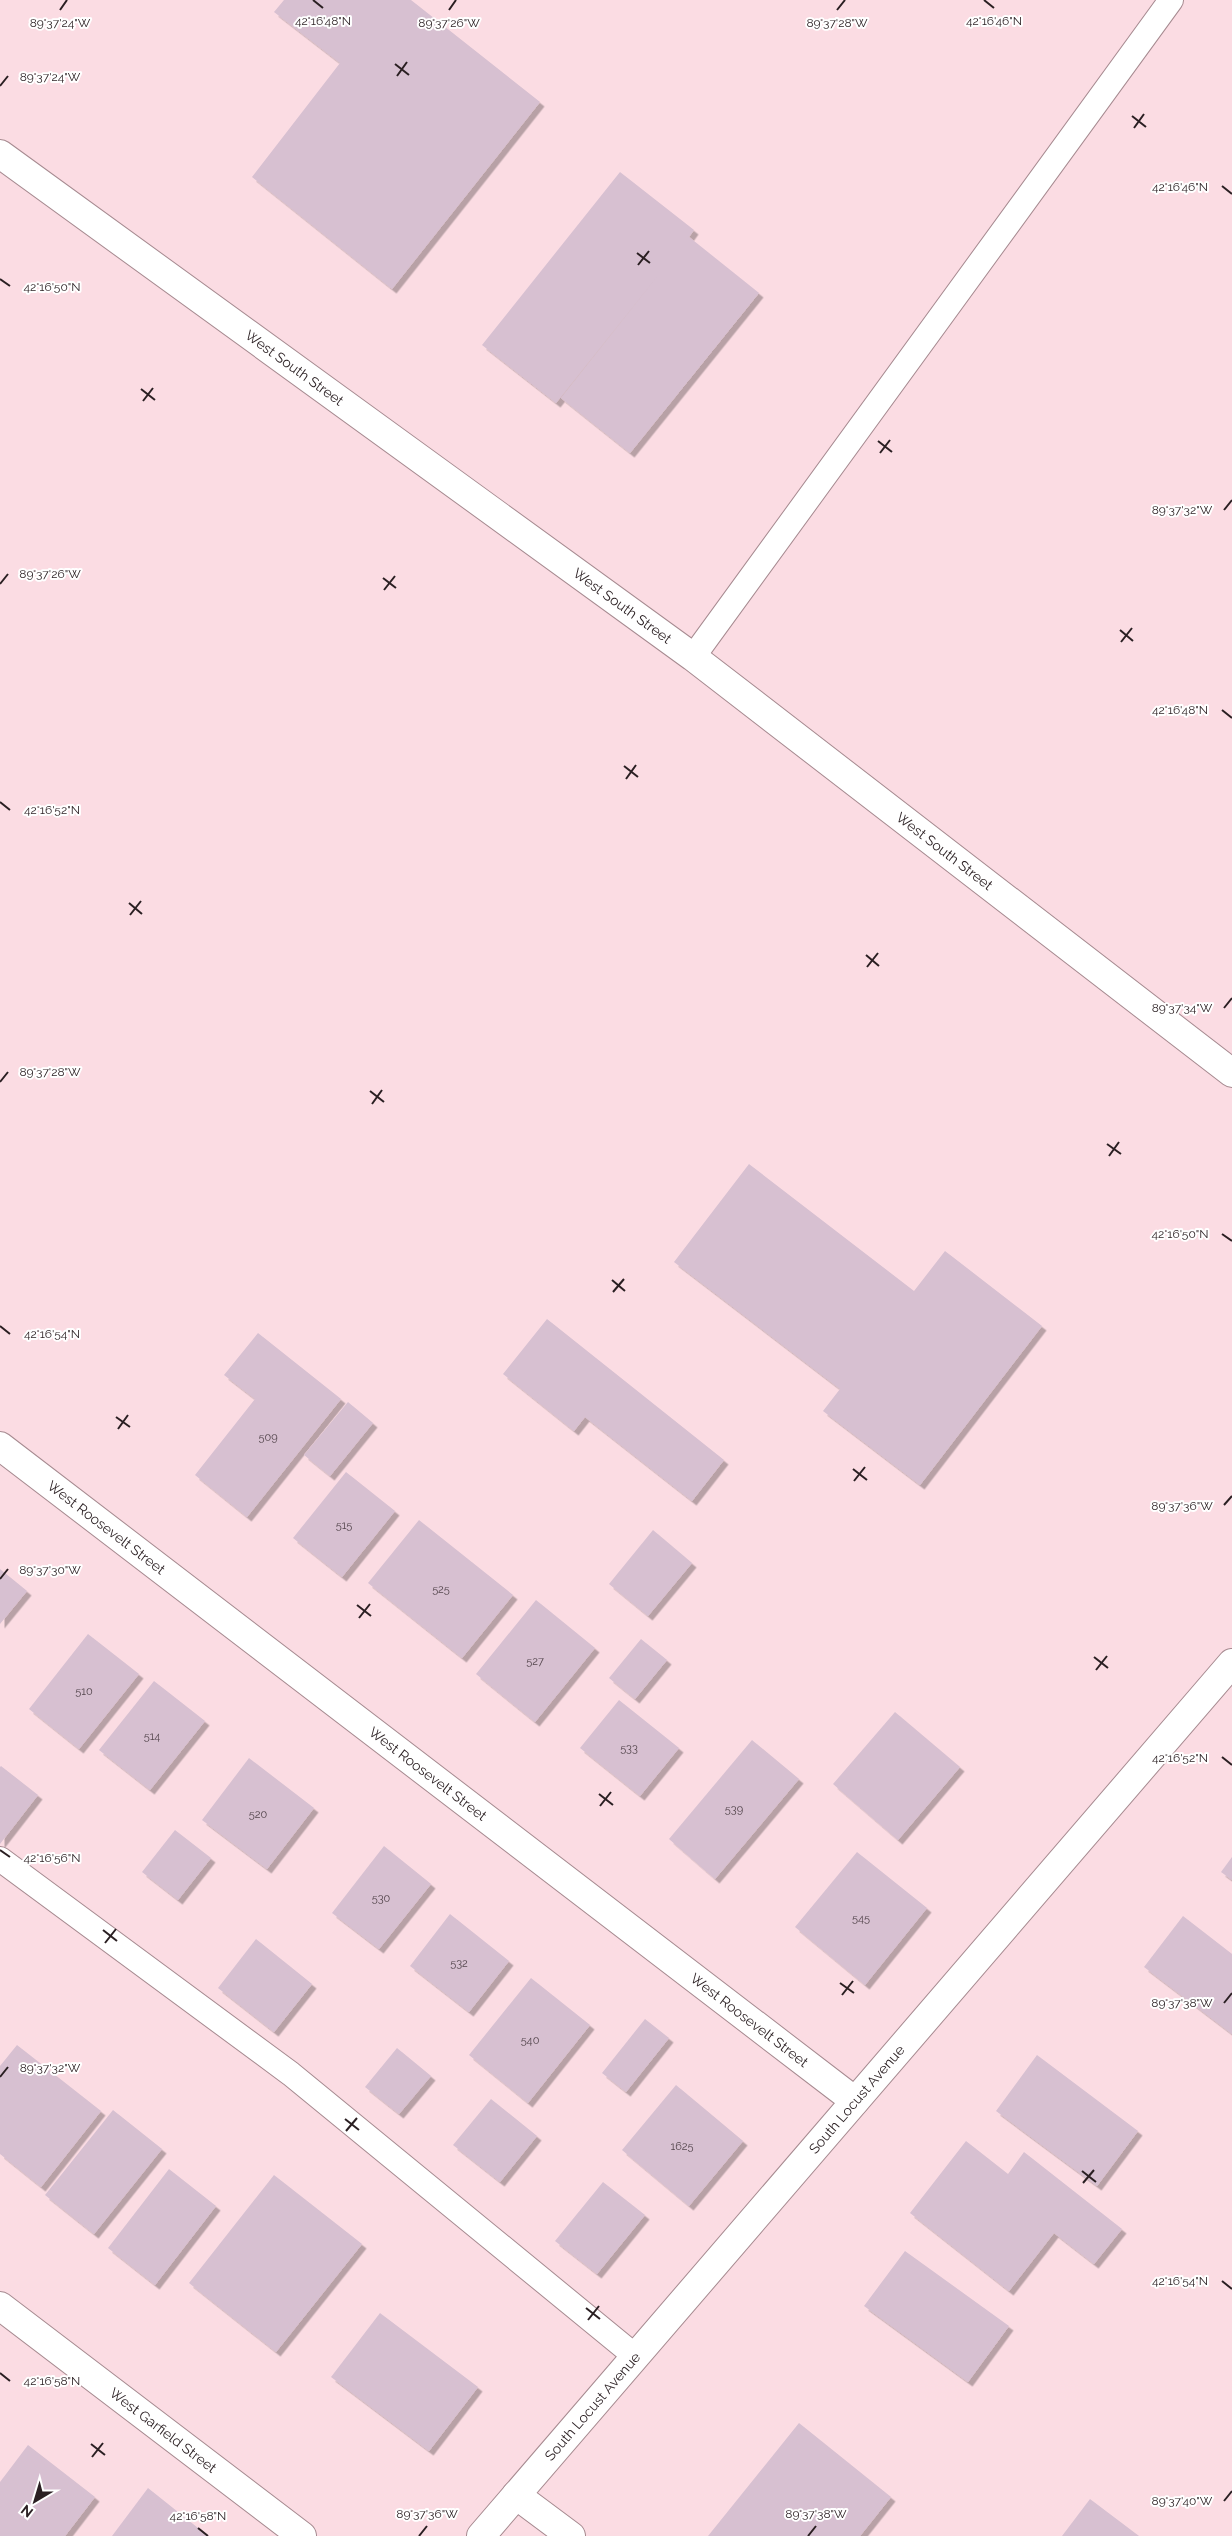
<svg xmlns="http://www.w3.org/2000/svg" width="1232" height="2536" font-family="Raleway,sans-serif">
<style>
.building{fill:#d7c0d1;filter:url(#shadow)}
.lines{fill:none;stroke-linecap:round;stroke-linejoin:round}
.lane-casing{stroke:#a68a90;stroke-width:26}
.street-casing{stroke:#a68a90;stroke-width:30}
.primary-casing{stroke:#a68a90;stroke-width:30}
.lane{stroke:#fff;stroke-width:24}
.street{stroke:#fff;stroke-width:28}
.primary{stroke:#fff;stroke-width:28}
.ticks{fill:none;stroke:#2a1f22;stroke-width:2}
.labels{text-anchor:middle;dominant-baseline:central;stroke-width:4;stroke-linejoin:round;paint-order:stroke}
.number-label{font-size:11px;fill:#55474e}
.street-label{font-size:14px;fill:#2a1f22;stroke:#fff}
.ticks-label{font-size:12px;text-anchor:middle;fill:#2a1f22;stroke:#fff;stroke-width:4;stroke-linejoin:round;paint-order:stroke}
</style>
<defs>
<filter id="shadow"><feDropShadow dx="4.5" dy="4.5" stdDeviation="0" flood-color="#0004"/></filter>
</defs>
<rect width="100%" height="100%" fill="#fbdce3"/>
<g class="building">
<polygon points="284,0 411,0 540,102 392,289 252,177 340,63 274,12"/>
<polygon points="620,172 694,230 689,237 759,293 630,453 561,398 660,273 556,403 482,345"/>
<polygon points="749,1164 914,1291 945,1251 1042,1326 920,1485 823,1411 840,1389 674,1262"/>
<polygon points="547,1319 724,1460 692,1501 585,1417 574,1431 503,1374"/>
<polygon points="258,1333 341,1399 247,1517 195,1475 255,1399 224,1375"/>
<polygon points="348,1402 373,1423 330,1476 304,1455"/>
<polygon points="346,1472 395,1511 342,1577 293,1538"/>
<polygon points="419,1520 513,1595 462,1658 368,1583"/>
<polygon points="653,1530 692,1563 648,1616 609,1584"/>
<polygon points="0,1569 27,1591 0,1624"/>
<polygon points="536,1600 595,1648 535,1722 476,1674"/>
<polygon points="88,1634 139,1674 79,1749 29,1709"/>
<polygon points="641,1639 667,1660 635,1699 609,1678"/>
<polygon points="154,1681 205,1721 150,1790 99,1750"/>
<polygon points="619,1700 679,1748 640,1796 580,1748"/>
<polygon points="895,1712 960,1767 898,1840 833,1784"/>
<polygon points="752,1740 799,1779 715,1879 669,1839"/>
<polygon points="249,1758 314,1808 267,1869 202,1820"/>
<polygon points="1,1766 38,1795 0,1844 0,1767"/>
<polygon points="175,1830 211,1858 178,1900 142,1872"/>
<polygon points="384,1846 431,1884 379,1949 332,1913"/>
<polygon points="857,1852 927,1908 865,1985 795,1927"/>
<polygon points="1232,1857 1232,1880 1221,1872"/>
<polygon points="450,1914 509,1961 469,2012 410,1966"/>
<polygon points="1183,1916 1232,1954 1232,2034 1144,1967"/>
<polygon points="256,1939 312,1984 274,2032 218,1988"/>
<polygon points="531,1978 590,2025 528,2103 469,2055"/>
<polygon points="645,2019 669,2038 626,2092 602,2073"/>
<polygon points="17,2045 101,2111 41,2187 0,2154 0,2066"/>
<polygon points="397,2048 431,2076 399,2114 365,2087"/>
<polygon points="1037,2055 1138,2131 1097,2186 996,2111"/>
<polygon points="676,2085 743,2141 689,2206 622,2150"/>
<polygon points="491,2099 537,2136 500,2182 453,2145"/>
<polygon points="113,2110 162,2149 94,2234 45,2195"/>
<polygon points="966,2141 1008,2174 1024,2152 1122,2229 1094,2264 1054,2233 1009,2291 910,2213"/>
<polygon points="169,2169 216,2206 155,2285 108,2248"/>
<polygon points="274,2175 362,2244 276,2352 189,2283"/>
<polygon points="603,2182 645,2215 597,2274 555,2241"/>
<polygon points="905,2251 1009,2326 968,2382 864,2306"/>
<polygon points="380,2313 478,2387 429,2451 331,2377"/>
<polygon points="799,2423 891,2497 860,2536 708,2536"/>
<polygon points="28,2445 95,2497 65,2536 0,2536 0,2482"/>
<polygon points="148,2488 208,2536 112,2536"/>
<polygon points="1090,2499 1139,2536 1062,2536"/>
</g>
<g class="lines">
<g class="lane-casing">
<g id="lane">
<polyline points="693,657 1171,0"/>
<polyline points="0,1859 291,2074 635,2356"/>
</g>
</g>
<g class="street-casing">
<g id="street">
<path id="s1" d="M0 1446 855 2101"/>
<path id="s2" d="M0 2306 302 2536"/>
<polyline points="516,2495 571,2536"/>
<path id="s3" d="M481 2536 1232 1663"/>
</g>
</g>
<g class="primary-casing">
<g id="primary">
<path id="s4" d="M0 154 693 657 1232 1073"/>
</g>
</g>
<use href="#lane" class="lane"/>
<use href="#street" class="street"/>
<use href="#primary" class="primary"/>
</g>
<path class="ticks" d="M313 0 323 8M984 0 994 8M60 10 67 0M449 10 456 0M837 10 845 0M395 64 409 75M397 76 407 62M0 86 8 76M1132 116 1146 127M1134 128 1144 114M1222 186 1232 194M637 253 650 263M638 265 649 251M0 279 10 286M141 389 155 400M143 401 153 388M878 441 892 452M880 453 890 440M1224 510 1232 500M383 578 396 588M0 584 8 574M384 590 395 576M1120 630 1133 641M1121 642 1132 628M1222 710 1232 718M624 766 638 777M626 779 636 765M0 802 10 810M129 903 142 914M130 915 141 901M866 955 879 966M867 967 878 953M1224 1008 1232 998M0 1082 8 1072M370 1091 384 1102M372 1104 382 1090M1107 1144 1121 1154M1109 1156 1119 1142M1222 1234 1232 1241M612 1280 625 1291M613 1292 624 1279M0 1326 10 1334M116 1417 130 1427M118 1429 128 1415M853 1469 867 1480M854 1481 865 1467M1224 1505 1232 1496M0 1579 8 1569M357 1605 371 1616M359 1618 370 1604M1094 1657 1108 1668M1096 1670 1107 1656M1222 1757 1232 1765M599 1794 613 1805M600 1806 611 1792M0 1850 10 1857M103 1930 117 1941M105 1943 116 1929M840 1983 854 1993M842 1995 853 1981M1224 2003 1232 1993M0 2077 8 2067M345 2119 359 2130M346 2131 357 2118M1082 2171 1096 2182M1083 2183 1094 2170M1222 2281 1232 2289M586 2308 600 2319M588 2320 599 2306M0 2373 10 2381M91 2444 105 2455M92 2457 103 2443M1224 2501 1232 2491M198 2528 208 2536M419 2536 427 2526M808 2536 816 2526"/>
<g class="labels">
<g class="number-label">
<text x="268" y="1437">509</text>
<text x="344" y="1525">515</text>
<text x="441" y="1589">525</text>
<text x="535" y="1661">527</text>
<text x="84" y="1691">510</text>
<text x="152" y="1736">514</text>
<text x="629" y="1748">533</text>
<text x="734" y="1809">539</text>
<text x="258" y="1814">520</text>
<text x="381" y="1898">530</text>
<text x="861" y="1918">545</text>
<text x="459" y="1963">532</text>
<text x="530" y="2040">540</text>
<text x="682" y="2146">1625</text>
</g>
<g class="street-label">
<text stroke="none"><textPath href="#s4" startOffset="364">West South Street</textPath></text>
<text stroke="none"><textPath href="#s4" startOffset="769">West South Street</textPath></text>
<text stroke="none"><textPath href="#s4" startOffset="1174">West South Street</textPath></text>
<text stroke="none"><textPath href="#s1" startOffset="134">West Roosevelt Street</textPath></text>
<text stroke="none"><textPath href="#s1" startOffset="539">West Roosevelt Street</textPath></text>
<text stroke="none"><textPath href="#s1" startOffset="944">West Roosevelt Street</textPath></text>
<text stroke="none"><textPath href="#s3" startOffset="576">South Locust Avenue</textPath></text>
<text stroke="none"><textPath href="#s3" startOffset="171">South Locust Avenue</textPath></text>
<text stroke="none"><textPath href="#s2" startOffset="205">West Garfield Street</textPath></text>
</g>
</g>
<g class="ticks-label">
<text x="323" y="25">42°16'48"N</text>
<text x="994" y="25">42°16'46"N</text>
<text x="60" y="27">89°37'24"W</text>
<text x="449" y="27">89°37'26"W</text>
<text x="837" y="27">89°37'28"W</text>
<text x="50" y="81">89°37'24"W</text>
<text x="1180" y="191">42°16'46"N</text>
<text x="52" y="291">42°16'50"N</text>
<text x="1182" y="514">89°37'32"W</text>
<text x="50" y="578">89°37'26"W</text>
<text x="1180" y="714">42°16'48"N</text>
<text x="52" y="814">42°16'52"N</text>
<text x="1182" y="1012">89°37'34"W</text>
<text x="50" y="1076">89°37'28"W</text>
<text x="1180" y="1238">42°16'50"N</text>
<text x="52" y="1338">42°16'54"N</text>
<text x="1182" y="1510">89°37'36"W</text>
<text x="50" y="1574">89°37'30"W</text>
<text x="1180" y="1762">42°16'52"N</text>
<text x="52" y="1862">42°16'56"N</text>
<text x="1182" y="2007">89°37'38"W</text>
<text x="50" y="2072">89°37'32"W</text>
<text x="1180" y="2285">42°16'54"N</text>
<text x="52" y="2385">42°16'58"N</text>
<text x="1182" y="2505">89°37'40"W</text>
<text x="427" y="2518">89°37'36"W</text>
<text x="816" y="2518">89°37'38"W</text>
<text x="198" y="2520">42°16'58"N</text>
</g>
<g transform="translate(35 2501) rotate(218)" stroke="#ffffff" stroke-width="4" paint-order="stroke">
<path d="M0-4L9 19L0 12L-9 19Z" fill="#2a1f22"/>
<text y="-8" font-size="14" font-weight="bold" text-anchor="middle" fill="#2a1f22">N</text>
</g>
</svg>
